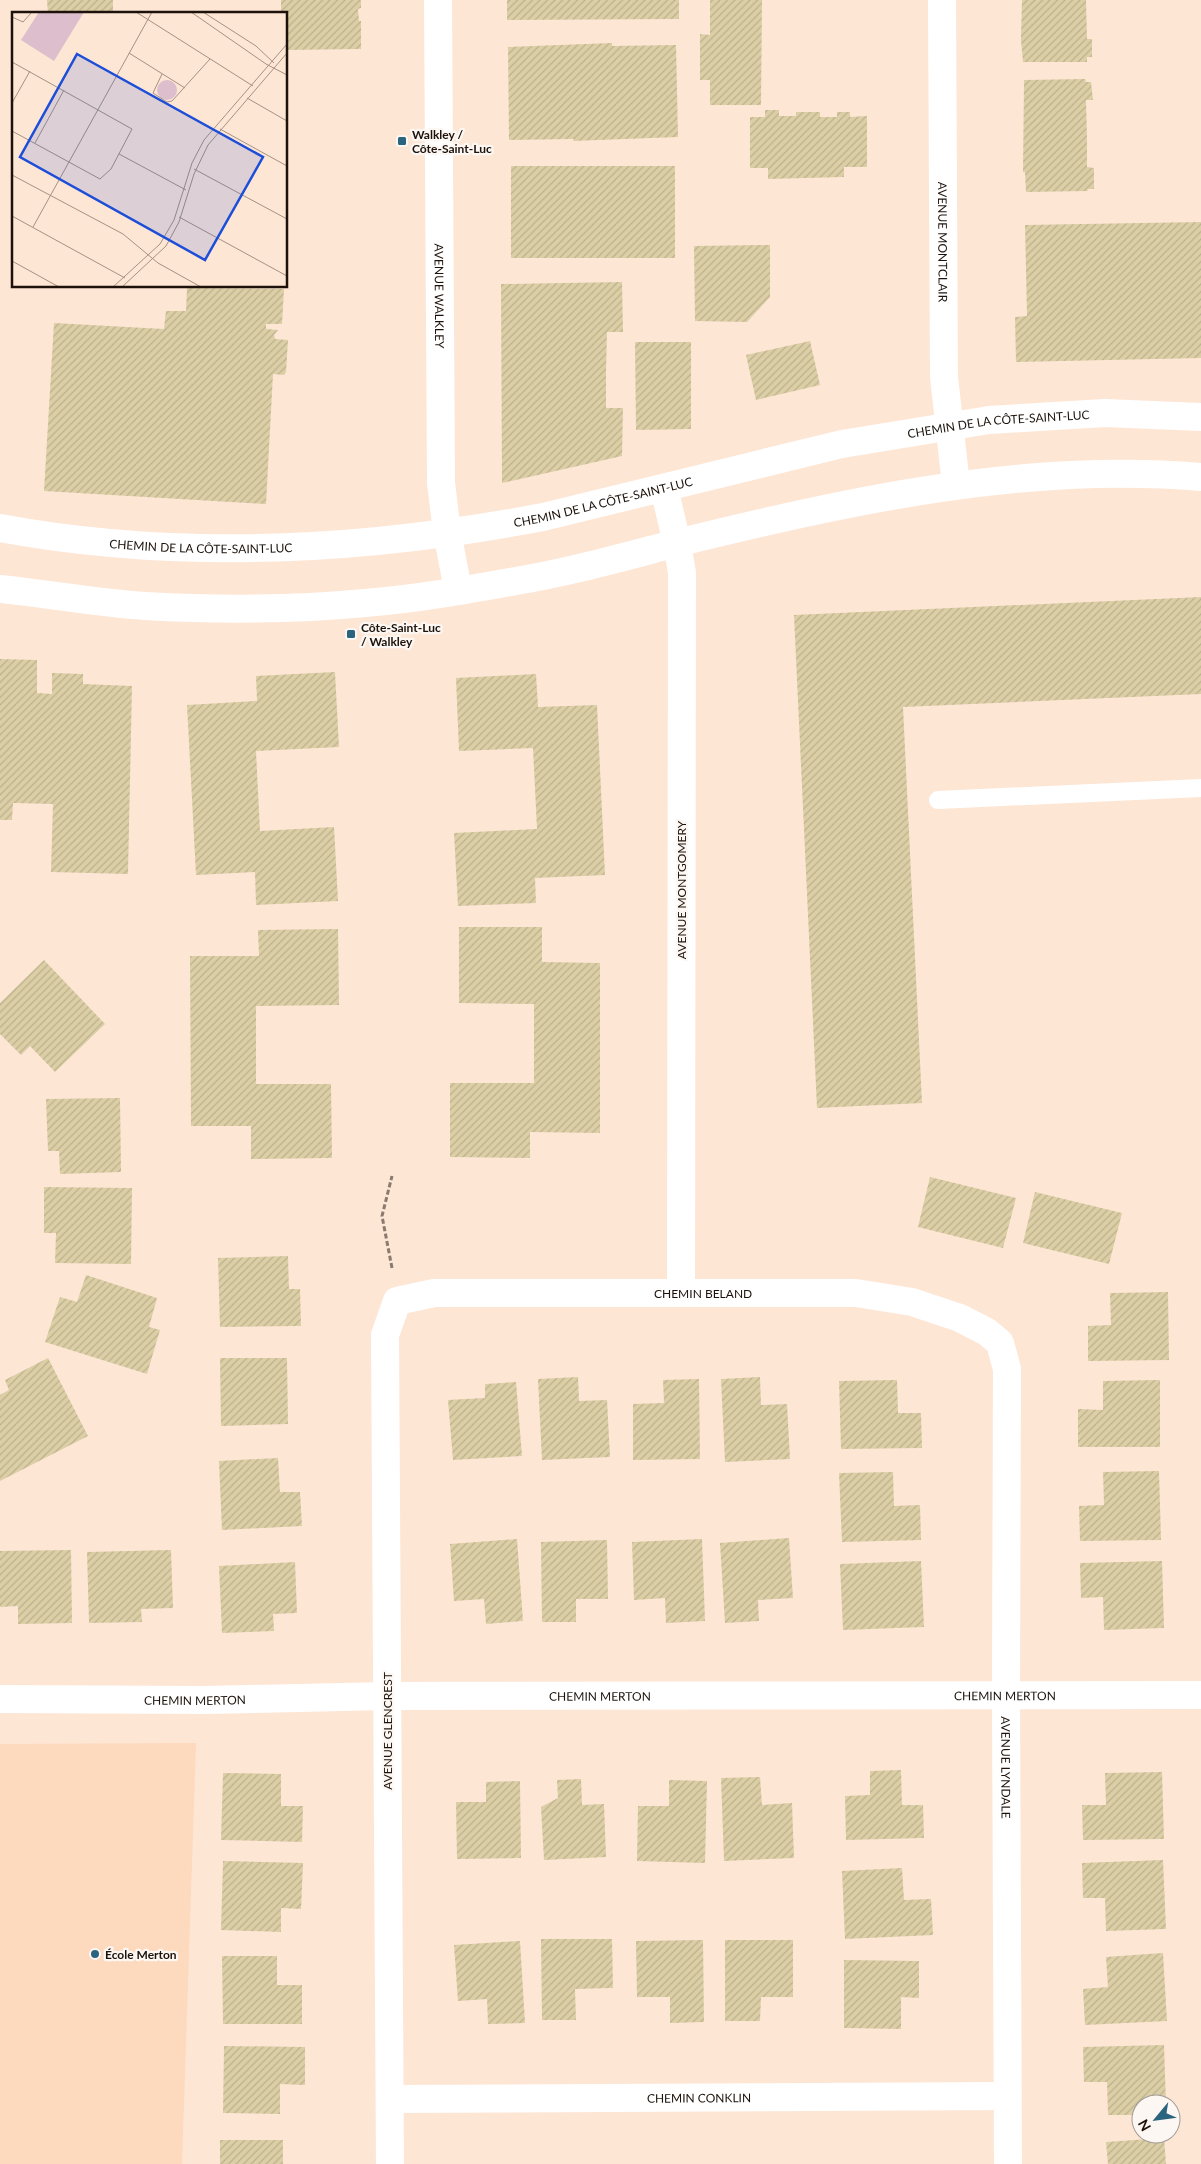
<svg xmlns="http://www.w3.org/2000/svg" width="1201" height="2164" font-family="Lato,sans-serif">
<style>
.built{fill:#fdd9be}
.building{fill:url(#building-hatch)}
.lines{fill:none;stroke-linecap:round;stroke-linejoin:round}
.path{stroke:#8b7a6e;stroke-width:3;stroke-dasharray:5 2.5;stroke-linecap:butt}
.service{stroke:#fff;stroke-width:18}
.minor{stroke:#fff;stroke-width:28}
.tertiary{stroke:#fff;stroke-width:28}
.secondary{stroke:#fff;stroke-width:28}
.poi-dot{fill:#2b647e;stroke:#fdf7f3;stroke-width:2}
.labels{text-anchor:middle;dominant-baseline:central;stroke-width:4.5;stroke-linejoin:round;paint-order:stroke}
.poi-label{font-size:12px;font-weight:bold;fill:#1c120b;stroke:#fdf7f3;text-anchor:start}
.street-label{font-size:12px;fill:#1c120b;stroke:#fdf7f3}
.inset-road{fill:none;stroke:#a49184;stroke-width:1}
.view{fill:#1d4ed8;fill-opacity:0.15;stroke:#1d4ed8;stroke-width:2.5}
.inset-edge{fill:none;stroke:#1c120b;stroke-width:2.5}
</style>
<defs>
<pattern id="building-hatch" width="6" height="6" patternUnits="userSpaceOnUse" patternTransform="scale(1.25)"><rect width="6" height="6" fill="#dccfa6"/><path d="M-1 1l2-2M0 6l6-6M5 7l2-2" fill="none" stroke="#bcb18e"/></pattern>
</defs>
<rect width="100%" height="100%" fill="#fee6d5"/>
<polygon class="built" points="196,1743 182,2164 0,2164 0,1744"/>
<g class="building">
<polygon points="47,0 113,0 113,14 48,14"/>
<polygon points="281,0 361,0 361,8 358,9 359,21 361,21 361,49 286,50 286,14 281,14"/>
<polygon points="507,0 679,0 679,19 507,20"/>
<polygon points="710,0 762,0 761,105 710,105 710,80 700,80 700,34 710,35"/>
<polygon points="1022,0 1086,0 1087,39 1092,39 1092,57 1087,57 1087,62 1023,62 1021,40"/>
<polygon points="612,43 612,46 676,45 678,137 573,141 574,139 509,140 508,47"/>
<polygon points="1085,79 1086,82 1091,82 1093,100 1086,100 1087,140 1087,167 1094,168 1094,189 1087,189 1088,191 1026,192 1025,172 1023,172 1024,80"/>
<polygon points="765,110 779,110 779,116 796,116 796,112 820,112 820,117 837,117 837,112 850,112 850,117 867,116 867,167 844,167 844,177 768,179 768,168 750,168 750,117 765,117"/>
<rect x="511" y="166" width="164" height="92"/>
<polygon points="1201,222 1201,358 1016,362 1015,317 1027,316 1025,225"/>
<polygon points="770,245 770,297 747,322 695,321 694,246"/>
<polygon points="622,282 623,332 607,332 606,371 606,408 623,408 622,456 502,483 501,284"/>
<polygon points="187,288 284,289 282,324 266,324 266,329 278,330 274,335 275,339 288,340 286,372 284,375 273,374 266,504 44,491 54,323 164,329 166,311 186,311"/>
<polygon points="810,341 820,385 756,400 746,355"/>
<polygon points="635,342 691,342 691,429 636,430"/>
<polygon points="1201,597 1201,694 903,707 922,1103 817,1108 794,615"/>
<polygon points="0,659 37,660 37,693 52,694 52,673 83,674 83,684 132,686 128,874 51,872 53,804 13,803 12,820 0,820"/>
<polygon points="335,672 339,747 256,751 260,831 334,827 338,901 256,905 255,872 196,875 187,705 257,701 256,676"/>
<polygon points="536,674 538,707 597,705 605,875 535,878 536,903 458,906 454,833 537,829 533,748 459,751 456,678"/>
<polygon points="459,927 542,927 542,962 600,963 600,1133 530,1132 530,1158 450,1157 450,1083 534,1083 534,1004 459,1003"/>
<polygon points="338,929 339,1005 256,1006 256,1084 331,1084 332,1158 251,1159 251,1126 191,1126 190,956 259,956 258,930"/>
<polygon points="44,960 105,1024 55,1072 30,1046 21,1055 0,1034 0,1003"/>
<polygon points="120,1098 121,1172 60,1174 59,1151 48,1151 46,1099"/>
<polygon points="930,1177 1016,1198 1003,1248 918,1227"/>
<polygon points="44,1187 132,1188 131,1264 55,1263 56,1233 44,1233"/>
<polygon points="1035,1192 1122,1213 1109,1264 1023,1243"/>
<polygon points="288,1256 289,1289 300,1289 301,1326 220,1327 218,1258"/>
<polygon points="86,1275 157,1298 149,1327 160,1330 147,1374 45,1342 60,1297 77,1302"/>
<polygon points="1168,1292 1169,1360 1088,1361 1088,1326 1111,1325 1110,1293"/>
<polygon points="48,1358 88,1436 0,1481 0,1395 9,1390 5,1380"/>
<polygon points="220,1358 287,1358 288,1424 221,1426"/>
<polygon points="578,1377 579,1401 607,1400 610,1457 542,1460 538,1379"/>
<polygon points="760,1377 761,1405 787,1404 790,1459 725,1462 721,1379"/>
<polygon points="699,1379 700,1459 633,1460 633,1404 664,1403 663,1380"/>
<polygon points="897,1380 898,1413 921,1413 922,1448 841,1449 839,1381"/>
<polygon points="1160,1380 1160,1447 1078,1447 1078,1409 1103,1410 1103,1381"/>
<polygon points="516,1382 522,1456 453,1460 448,1400 485,1398 485,1384"/>
<polygon points="278,1458 280,1492 300,1492 302,1526 222,1530 219,1461"/>
<polygon points="1159,1471 1161,1540 1080,1541 1079,1506 1104,1505 1103,1472"/>
<polygon points="893,1472 894,1506 920,1505 921,1540 842,1542 839,1473"/>
<polygon points="789,1538 793,1598 758,1600 759,1621 725,1623 720,1543"/>
<polygon points="517,1539 523,1621 486,1624 484,1599 454,1601 450,1544"/>
<polygon points="702,1539 705,1621 666,1623 665,1598 634,1600 632,1542"/>
<polygon points="607,1540 608,1599 576,1599 576,1622 542,1622 541,1542"/>
<polygon points="71,1550 72,1623 18,1624 18,1606 0,1607 0,1551"/>
<polygon points="171,1550 173,1608 141,1609 142,1622 89,1623 87,1552"/>
<polygon points="921,1561 924,1627 843,1630 840,1564"/>
<polygon points="1162,1561 1164,1628 1104,1630 1103,1597 1081,1598 1080,1563"/>
<polygon points="295,1562 297,1613 273,1614 274,1631 222,1633 219,1566"/>
<polygon points="901,1770 902,1805 923,1805 924,1838 846,1840 845,1796 870,1795 870,1771"/>
<polygon points="1162,1772 1164,1839 1083,1840 1082,1805 1106,1805 1105,1773"/>
<polygon points="223,1773 281,1774 281,1806 303,1806 302,1842 221,1840"/>
<polygon points="760,1777 762,1805 792,1803 794,1858 724,1861 721,1778"/>
<polygon points="581,1779 582,1805 604,1804 606,1857 544,1860 541,1807 558,1798 557,1780"/>
<polygon points="669,1780 707,1781 705,1863 637,1861 638,1806 669,1806"/>
<polygon points="520,1781 521,1858 457,1859 456,1802 486,1802 486,1782"/>
<polygon points="1163,1860 1166,1929 1106,1931 1105,1898 1083,1898 1082,1863"/>
<polygon points="223,1861 303,1863 301,1909 281,1908 281,1932 221,1930"/>
<polygon points="902,1868 904,1900 931,1899 933,1935 845,1939 842,1871"/>
<polygon points="541,1939 612,1939 613,1988 575,1989 576,2020 542,2020"/>
<polygon points="703,1940 704,2022 670,2023 670,1997 637,1997 636,1941"/>
<polygon points="725,1940 793,1940 793,1997 761,1997 760,2021 725,2021"/>
<polygon points="520,1941 525,2023 488,2024 487,1999 458,2001 454,1945"/>
<polygon points="1163,1953 1167,2021 1085,2025 1083,1989 1108,1987 1106,1957"/>
<polygon points="222,1956 277,1956 277,1985 302,1985 302,2024 223,2024"/>
<polygon points="844,1960 919,1961 919,1998 901,1997 901,2029 844,2028"/>
<polygon points="1164,2045 1166,2104 1141,2104 1141,2115 1108,2115 1107,2082 1084,2082 1083,2047"/>
<polygon points="224,2046 305,2047 305,2085 280,2084 280,2114 223,2113"/>
<polygon points="1164,2138 1166,2164 1108,2164 1106,2142"/>
<rect x="220" y="2140" width="63" height="24"/>
</g>
<g class="lines">
<polyline class="path" points="392,1268 382,1216 392,1176"/>
<polyline class="service" points="938,800 1201,788"/>
<g class="minor">
<path id="s1" d="M438 0 441 483 447 532"/>
<path id="s2" d="M942 0 944 377 956 485"/>
<polyline points="664,488 677,543 682,573 681,1293"/>
<path id="s3" d="M0 1699 205 1700 386 1696 1201 1695"/>
<path id="s4" d="M391 2099 1007 2096"/>
<path id="s5" d="M390 2164 385 1335 397 1301 434 1293H856L912 1302 960 1318 987 1332 1000 1343 1007 1369 1006 1694 1008 2164"/>
</g>
<polyline class="tertiary" points="447,532 458,590"/>
<g class="secondary">
<path id="s6" d="M0 528C179 561 365 551 543 517L842 444 989 420 1105 413 1201 417"/>
<path d="M0 589C49 594 97 603 145 606 218 610 292 610 365 603 416 599 466 590 516 581 570 572 623 557 677 543 848 501 1023 462 1201 477"/>
</g>
</g>
<g class="poi-dot">
<rect x="397" y="136" width="10" height="10" rx="2.5"/>
<rect x="346" y="629" width="10" height="10" rx="2.5"/>
<circle cx="95" cy="1954" r="5"/>
</g>
<g class="labels">
<g class="poi-label">
<text x="412" y="134">Walkley /<tspan x="412" dy="14">Côte-Saint-Luc</tspan></text>
<text x="361" y="627">Côte-Saint-Luc<tspan x="361" dy="14">/ Walkley</tspan></text>
<text x="105" y="1954">École Merton</text>
</g>
<g class="street-label">
<text stroke="none"><textPath href="#s2" startOffset="242">AVENUE MONTCLAIR</textPath></text>
<text stroke="none"><textPath href="#s1" startOffset="296">AVENUE WALKLEY</textPath></text>
<text stroke="none"><textPath href="#s6" startOffset="1012">CHEMIN DE LA CÔTE-SAINT-LUC</textPath></text>
<text stroke="none"><textPath href="#s6" startOffset="608">CHEMIN DE LA CÔTE-SAINT-LUC</textPath></text>
<text stroke="none"><textPath href="#s6" startOffset="202">CHEMIN DE LA CÔTE-SAINT-LUC</textPath></text>
<text transform="translate(681 890) rotate(-90)">AVENUE MONTGOMERY</text>
<text stroke="none"><textPath href="#s5" startOffset="1172">CHEMIN BELAND</textPath></text>
<text stroke="none"><textPath href="#s3" startOffset="1005">CHEMIN MERTON</textPath></text>
<text stroke="none"><textPath href="#s3" startOffset="600">CHEMIN MERTON</textPath></text>
<text stroke="none"><textPath href="#s3" startOffset="195">CHEMIN MERTON</textPath></text>
<text transform="translate(387 1731) rotate(-90)">AVENUE GLENCREST</text>
<text stroke="none"><textPath href="#s5" startOffset="1905">AVENUE LYNDALE</textPath></text>
<text stroke="none"><textPath href="#s4" startOffset="308">CHEMIN CONKLIN</textPath></text>
</g>
</g>
<g transform="translate(12 12)">
<rect width="275" height="275" fill="#fee6d5"/>
<path d="M27 0H72L42 49 9 28ZM145 78a10 10 0 1 1 20 0a10 10 0 1 1-20 0Z" fill="#ddbecc"/>
<path class="inset-road" d="M124 0 241 74M179 0 254 52 275 63M191 0 244 34 262 51M0 5 11 10 20 0M117 41 173 76M0 50 120 117 99 157 88 167 0 119M150 62 141 81 155 90 160 89 198 47M235 86 275 109M0 91 18 59M208 117 275 154M23 131 52 78M107 142 174 178M182 157 275 207M0 163 111 222 146 251 189 275M0 204 113 266M167 205 275 264M21 215 140 0M0 249 47 275M101 275 148 232 162 208 180 151 192 128 275 32M110 275 154 234 167 210 182 162 196 133 275 41"/>
<path class="view" d="M65 42 251 145 193 248 8 145Z"/>
<rect width="275" height="275" class="inset-edge"/>
</g>
<g transform="translate(1156 2119) rotate(241)"><circle r="24" fill="#fdf7f3" stroke="#a39b96"/>
<path d="M0-4L9 19L0 12L-9 19Z" fill="#2b647e"/>
<text y="-8" font-size="14" font-weight="bold" text-anchor="middle" fill="#1c120b">N</text>
</g>
</svg>
